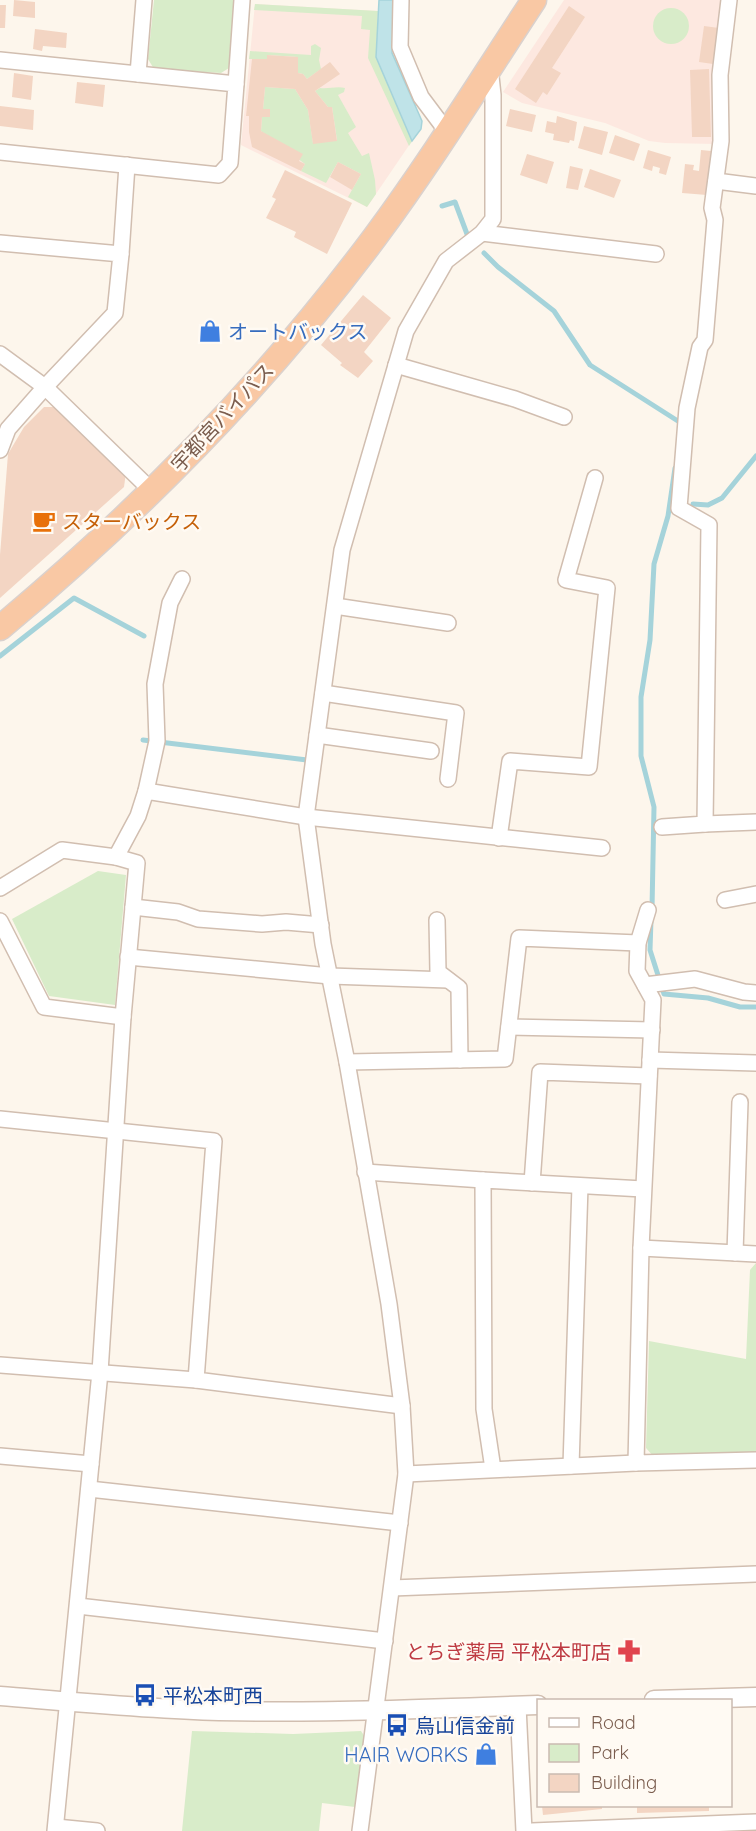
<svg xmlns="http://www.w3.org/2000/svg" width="756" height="1831" font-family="Quicksand,'Noto Sans JP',sans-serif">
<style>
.commercial{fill:#fde8e0}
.green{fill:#d8ecc9}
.water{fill:#bfe3e8;stroke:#a5d3da;stroke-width:1.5}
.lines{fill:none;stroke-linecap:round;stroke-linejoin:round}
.stream{stroke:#a5d3da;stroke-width:5}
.building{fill:#f3d5c3}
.minor-casing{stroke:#d1beb0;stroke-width:18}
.tertiary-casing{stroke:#d1beb0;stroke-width:21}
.trunk-casing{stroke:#dad1cd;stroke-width:27}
.minor{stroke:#fff;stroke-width:15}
.tertiary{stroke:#fff;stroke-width:18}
.trunk{stroke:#f9c8a4;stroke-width:24}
.labels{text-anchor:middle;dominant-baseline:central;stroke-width:5;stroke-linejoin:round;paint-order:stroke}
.shop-label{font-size:20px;fill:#366cbe;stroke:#fffaf3;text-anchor:start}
.street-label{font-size:20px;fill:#7a5c4d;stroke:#fffaf3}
.food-label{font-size:20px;fill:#c56008;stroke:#fffaf3;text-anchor:start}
.health-label{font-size:20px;fill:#be3a42;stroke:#fffaf3;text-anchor:end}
.transit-label{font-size:20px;fill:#164399;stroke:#fffaf3;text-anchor:start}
</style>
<rect width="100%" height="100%" fill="#fdf6ec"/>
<g class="commercial">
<polygon points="564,0 723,0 716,144 665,143 649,141 605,123 522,103 503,92"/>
<polygon points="255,4 378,11 376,57 412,141 367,207 241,145"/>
</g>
<g class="green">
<polygon points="154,0 235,0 229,68 221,73 154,69 148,59"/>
<polygon points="255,4 378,11 376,57 412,141 409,146 368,58 370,30 361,29 362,16 254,10"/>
<circle cx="671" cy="26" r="18"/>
<polygon points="315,44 321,48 319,60 321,69 307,79 303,74 298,73 298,57 268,55 267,59 249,59 250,51 311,55 311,46"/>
<path d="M265 87 295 89 308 110 313 143 337 140 332 107H328L315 91 320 88C329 89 337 86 345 88L344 92 338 95 356 127 348 133 362 156 369 153 375 180 376 194 367 207 348 197 361 174 338 162 326 183 301 171 305 164 261 131 262 117 270 116V109H263Z"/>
<polygon points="98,871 126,875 115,1005 49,996 12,919"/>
<polygon points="756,1263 756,1453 654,1457 646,1448 649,1341 746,1359 750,1270"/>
<polygon points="192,1731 293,1734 361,1731 367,1740 355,1807 322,1803 319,1831 182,1831"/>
</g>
<polygon class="water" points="379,0 395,0 392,53 422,121 421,129 412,141 376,57"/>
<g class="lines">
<g class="stream">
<polyline points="442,206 455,202 467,234"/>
<polyline points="484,253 498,267 554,311 590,365 681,423"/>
<polyline points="693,504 708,505 722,498 756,456"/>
<polyline points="0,656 74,598 144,636"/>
<polyline points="143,740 307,760 307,764"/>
<polyline points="652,909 654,807 641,756 641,697 650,640 654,564 668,516 675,468"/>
<polyline points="651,919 650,950 664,994 708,998 740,1007 756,1007"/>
</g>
</g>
<g class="building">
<polygon points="14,0 35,2 35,18 13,16"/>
<polygon points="0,5 6,5 5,28 0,28"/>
<polygon points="569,6 585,17 552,68 561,73 547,95 543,92 536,103 515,89"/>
<polygon points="704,26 719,28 713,64 699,62"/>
<polygon points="35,29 67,33 66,48 43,46 42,51 33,49"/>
<polygon points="267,55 298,57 298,73 303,74 307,79 330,62 340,74 315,91 328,107 332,107 337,141 313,144 308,110 295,89 265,87 263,109 270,109 270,117 262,117 261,131 303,154 299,161 305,164 301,171 252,147 249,132 249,116 246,116 252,59 267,59"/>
<polygon points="709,69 711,137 692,137 690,70"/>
<polygon points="14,73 33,76 31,100 12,97"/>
<polygon points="77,82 105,85 103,107 75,103"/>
<polygon points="0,106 34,110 33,130 0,126"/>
<polygon points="510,109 536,115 532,132 506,126"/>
<polygon points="557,116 577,122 574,141 570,140 569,143 553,140 554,134 545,132 547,121 556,123"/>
<polygon points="584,126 608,132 602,155 578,148"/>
<polygon points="615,135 640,144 634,161 609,153"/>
<polygon points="648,150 671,157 666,175 659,173 660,168 653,166 652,171 643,168"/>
<polygon points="701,150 711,151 707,195 682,193 685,164 694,165 693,170 699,171"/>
<polygon points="527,154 554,162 547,184 520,175"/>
<polygon points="338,162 361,174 352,190 330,177"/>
<polygon points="570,166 583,169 578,190 566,188"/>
<polygon points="590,169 621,180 614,198 584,187"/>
<polygon points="285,170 352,203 327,254 294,237 296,232 266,218 276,199 272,197"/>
<polygon points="363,295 391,318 364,352 373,361 358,378 340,365 342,363 321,345"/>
<polygon points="44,407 56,407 126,472 124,487 0,598 0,555 8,454 24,427"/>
<polygon points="542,1806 602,1806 602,1809 543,1815"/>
<polygon points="637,1806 709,1806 709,1811 637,1813"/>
</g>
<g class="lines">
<g class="minor-casing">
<g id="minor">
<polyline points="401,0 400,47 421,97 448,133"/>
<polyline points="0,60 236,84 230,163 219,175 0,152"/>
<polyline points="138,74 144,0"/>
<polyline points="236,84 242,0"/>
<polyline points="716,181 756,186"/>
<polyline points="482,233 656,254"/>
<polyline points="0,243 121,254 115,313 45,387 8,429 0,450"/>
<polyline points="121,254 127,165"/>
<polyline points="0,354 45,387 152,491"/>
<polyline points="396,365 515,399 564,417"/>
<polyline points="335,606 448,623"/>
<polyline points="323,693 456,713 448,779"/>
<polyline points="317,735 431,751"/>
<polyline points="146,791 157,741 155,684 170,603 182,579"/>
<polyline points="705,824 756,822"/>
<polyline points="662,827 705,824 709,525 679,508 687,408 700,347 705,340 715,220 712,208 721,141 720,75 729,0"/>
<polyline points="499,838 510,761 589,767 607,588 566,580 595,478"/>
<polyline points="0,888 62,850 116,857"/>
<polyline points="725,900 756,894"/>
<polyline points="133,907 178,912 198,919 262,924 286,922 321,925"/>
<polyline points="648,910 638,943 637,971 653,1000 641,1248 636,1463 756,1460"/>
<polyline points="437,920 438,972 459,988 460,1060"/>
<polyline points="0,921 44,1007 123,1017"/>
<polyline points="128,957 330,976 448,980"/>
<polyline points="645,985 695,979 744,992 756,993"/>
<polyline points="509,1027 652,1030"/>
<polyline points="650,1060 756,1063"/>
<polyline points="347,1062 505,1059 519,938 638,943"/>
<polyline points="0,1119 214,1141 196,1380 402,1406"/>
<polyline points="365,1172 483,1180"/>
<polyline points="532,1183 540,1072 649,1076"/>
<polyline points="641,1248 756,1254"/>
<polyline points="735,1253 740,1102"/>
<polyline points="0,1365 196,1380"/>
<polyline points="0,1456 91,1464"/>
<polyline points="571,1466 580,1186"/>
<polyline points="493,1469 484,1409 483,1180 643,1189"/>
<polyline points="406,1474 636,1463"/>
<polyline points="89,1489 400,1523"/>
<polyline points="392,1588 756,1574"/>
<polyline points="78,1606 385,1641"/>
<polyline points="518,1706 524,1831"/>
<polyline points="56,1827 97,1831"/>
<polyline points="55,1831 100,1372 123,1017 137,863 116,857 138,816 146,791 306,817 602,848"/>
<polyline points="360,1831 406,1474 402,1406 389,1304 347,1062 323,944 306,817 342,550 406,331 446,261 482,233 493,219 493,95 490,67"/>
<polyline points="532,1831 756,1822"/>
</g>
</g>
<g class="tertiary-casing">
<g id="tertiary">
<path d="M0 1696C73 1702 146 1709 219 1711 326 1713 432 1709 538 1705"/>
<polyline points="654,1700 756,1697"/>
</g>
</g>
<g class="trunk-casing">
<path id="trunk" d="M0 628C139 512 267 382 375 237 432 160 482 79 534 0"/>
</g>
<use href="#minor" class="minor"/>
<use href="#tertiary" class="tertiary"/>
<use href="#trunk" class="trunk"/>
</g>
<defs>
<g id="shop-bare" transform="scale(1.8)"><path d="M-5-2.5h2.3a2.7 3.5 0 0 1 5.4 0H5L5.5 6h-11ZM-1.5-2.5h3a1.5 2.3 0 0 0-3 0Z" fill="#3f7fe0" stroke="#fffaf3" stroke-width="2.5" paint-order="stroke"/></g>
<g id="cafe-bare" transform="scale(1.8)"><path d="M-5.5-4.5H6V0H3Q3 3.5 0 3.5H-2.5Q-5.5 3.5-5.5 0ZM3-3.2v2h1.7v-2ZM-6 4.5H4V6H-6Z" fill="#e8710a" stroke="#fffaf3" stroke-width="2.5" paint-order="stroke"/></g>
<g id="pharmacy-bare" transform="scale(1.8)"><path d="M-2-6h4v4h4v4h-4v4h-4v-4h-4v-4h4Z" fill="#e0444e" stroke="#fffaf3" stroke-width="2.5" paint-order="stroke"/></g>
<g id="bus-bare" transform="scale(1.8)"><path d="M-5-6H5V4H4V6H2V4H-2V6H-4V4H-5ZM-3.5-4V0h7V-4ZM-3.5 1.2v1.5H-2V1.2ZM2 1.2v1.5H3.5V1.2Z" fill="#1a4fb4" stroke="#fffaf3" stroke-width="2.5" paint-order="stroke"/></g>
</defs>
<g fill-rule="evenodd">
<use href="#shop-bare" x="210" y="331"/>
<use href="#cafe-bare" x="44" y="521"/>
<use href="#pharmacy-bare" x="629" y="1651"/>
<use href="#bus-bare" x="145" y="1695"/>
<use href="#bus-bare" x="397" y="1725"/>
<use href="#shop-bare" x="486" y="1754"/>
</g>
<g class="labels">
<g class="shop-label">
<text x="228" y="331">オートバックス</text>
<text x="468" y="1754" text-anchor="end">HAIR WORKS</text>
</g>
<g class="street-label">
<text transform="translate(222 417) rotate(-47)">宇都宮バイパス</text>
</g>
<g class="food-label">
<text x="62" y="521">スターバックス</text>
</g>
<g class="health-label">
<text x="611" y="1651">とちぎ薬局 平松本町店</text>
</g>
<g class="transit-label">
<text x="163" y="1695">平松本町西</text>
<text x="415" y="1725">烏山信金前</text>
</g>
</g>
<rect x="537" y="1699" width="195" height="108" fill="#fffaf3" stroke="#cabbb1" stroke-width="1.5"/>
<rect x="549" y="1718" width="30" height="9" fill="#ffffff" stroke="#cabbb1" stroke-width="1.5"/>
<text x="591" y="1729" font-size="18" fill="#7a5c4d">Road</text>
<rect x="549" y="1744" width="30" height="18" fill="#d8ecc9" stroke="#cabbb1" stroke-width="1.5"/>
<text x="591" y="1759" font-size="18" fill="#7a5c4d">Park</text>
<rect x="549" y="1774" width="30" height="18" fill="#f3d5c3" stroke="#cabbb1" stroke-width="1.5"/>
<text x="591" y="1789" font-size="18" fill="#7a5c4d">Building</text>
</svg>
